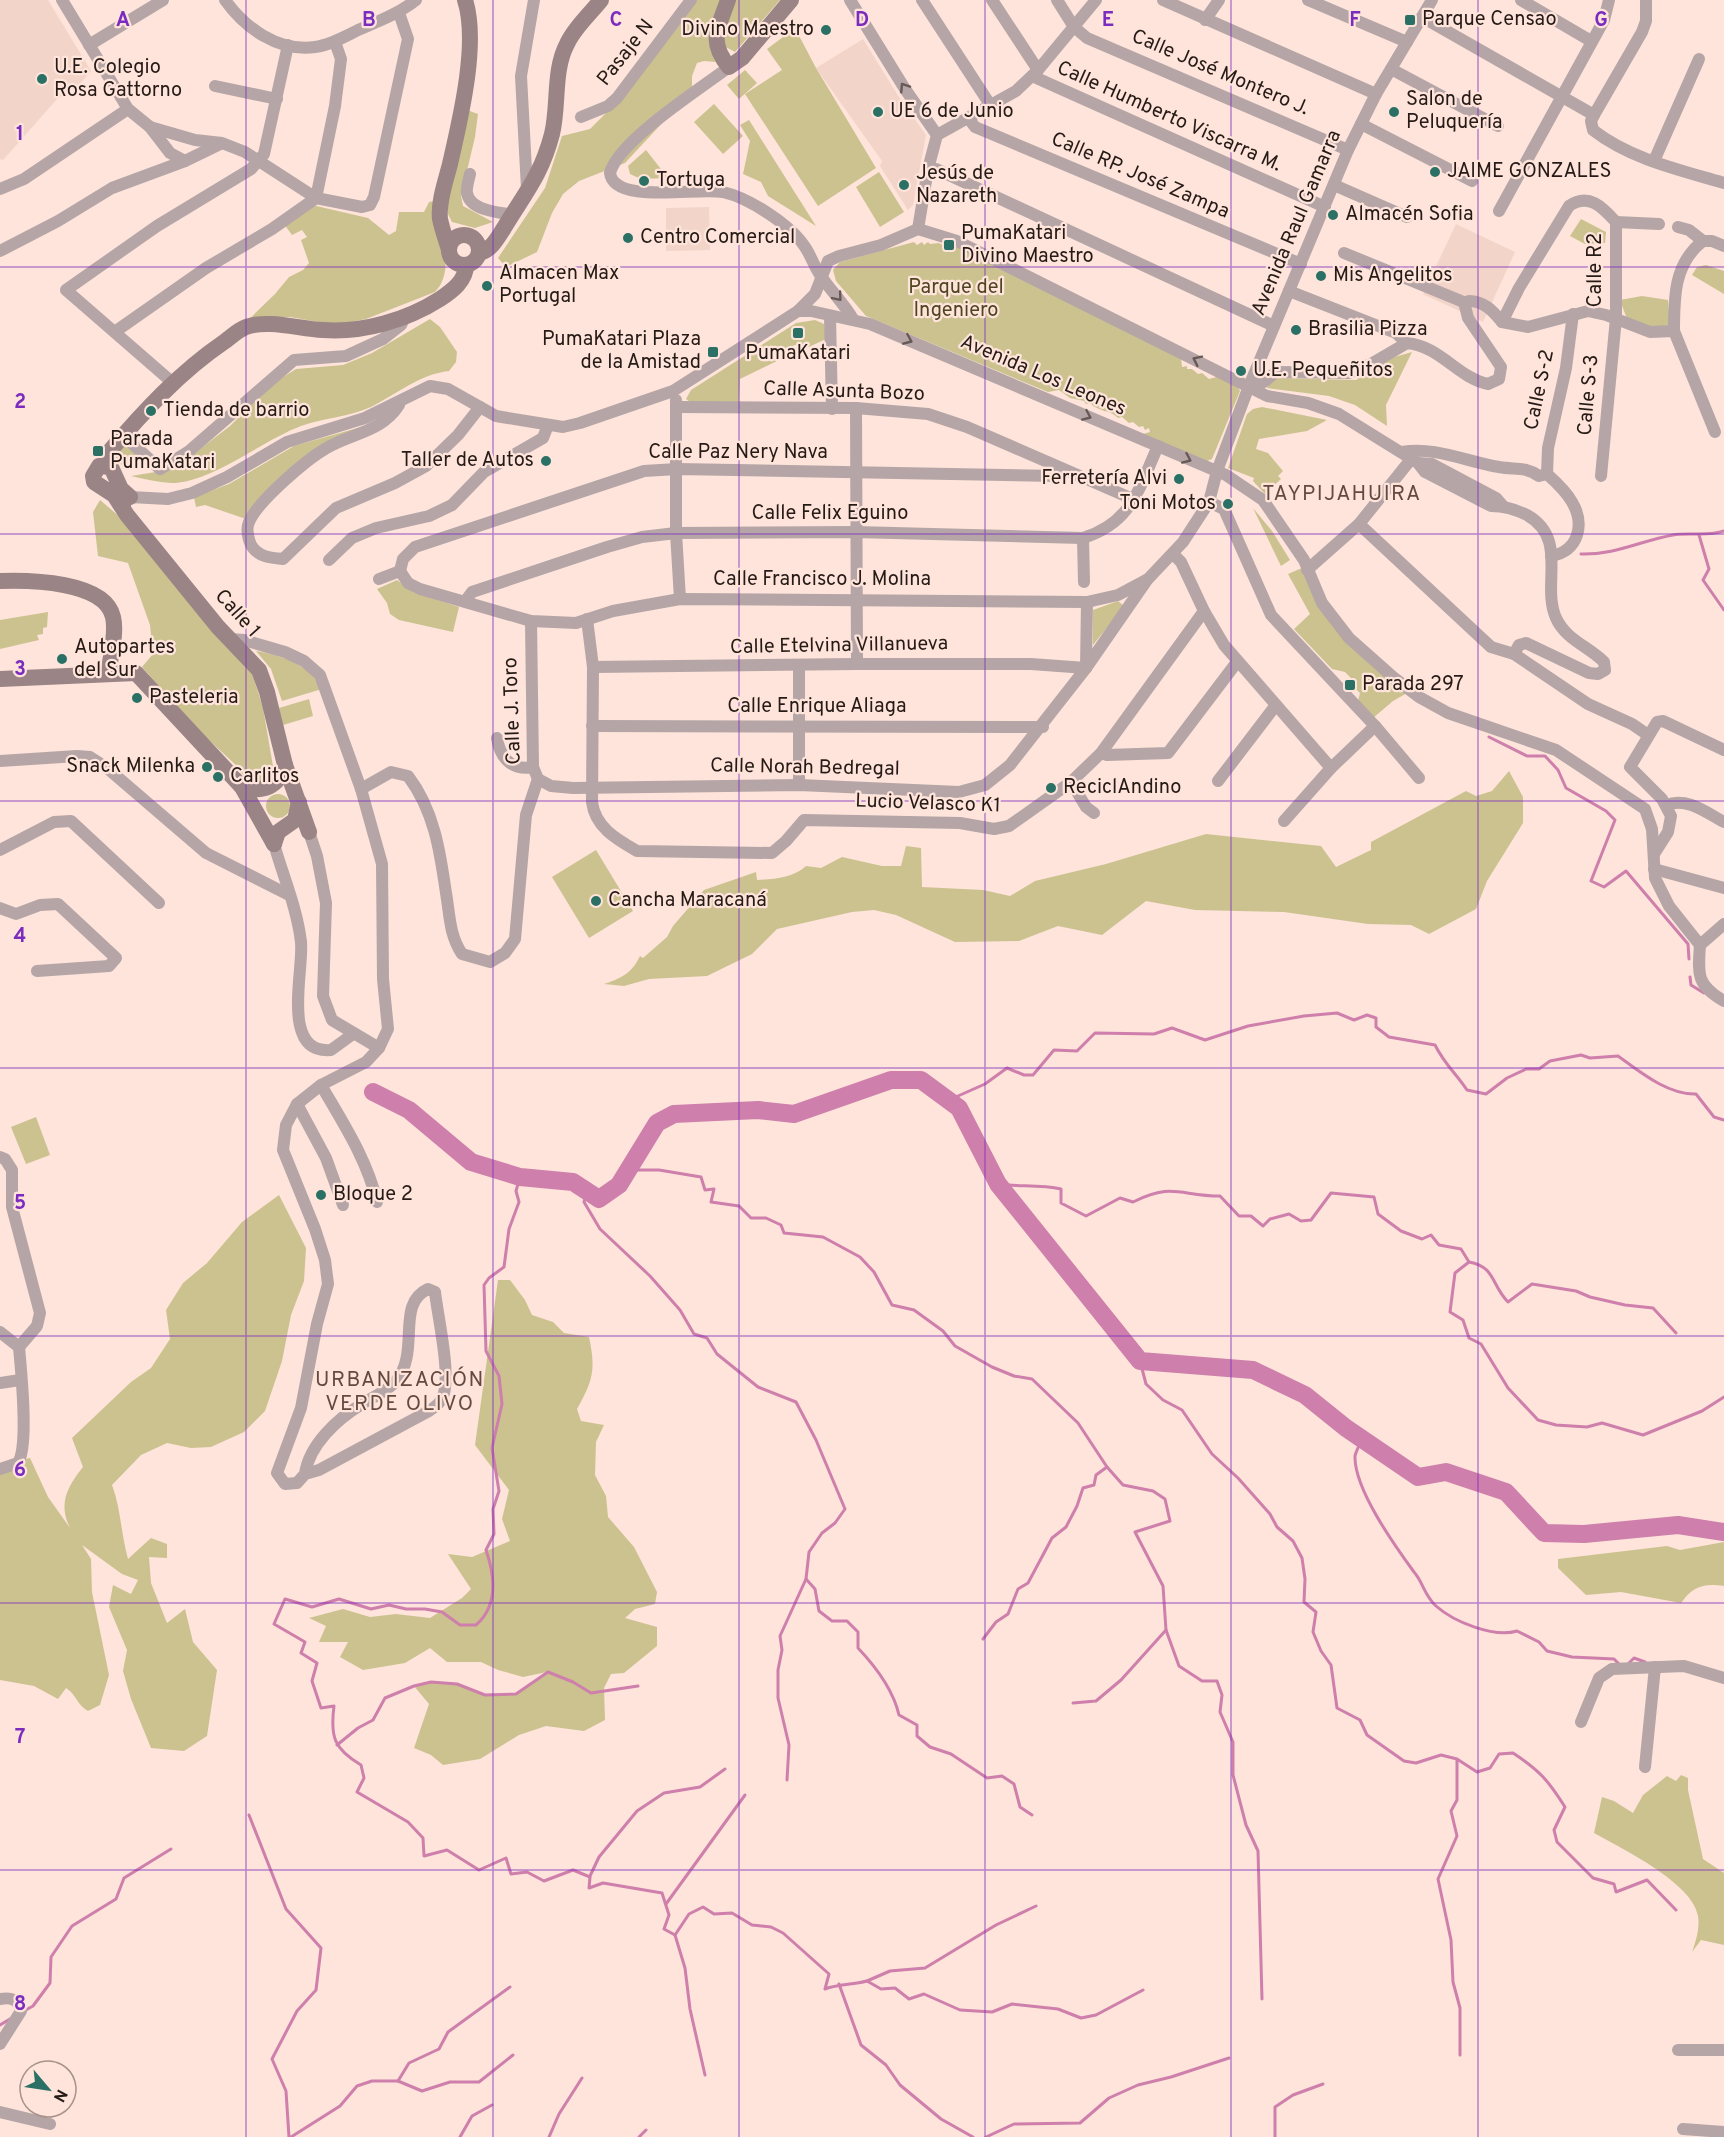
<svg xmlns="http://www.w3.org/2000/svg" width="1724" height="2137" font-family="Overpass,sans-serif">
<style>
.built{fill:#f3d4c8}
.green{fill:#ccc290}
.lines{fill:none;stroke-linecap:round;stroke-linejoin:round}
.stream{stroke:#ce7fab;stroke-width:3}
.river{stroke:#ce7fab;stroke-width:18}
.street{stroke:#b5a5a6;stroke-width:12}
.secondary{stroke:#9a8485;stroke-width:16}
.oneway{stroke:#665956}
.grid{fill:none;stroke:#7b2cbf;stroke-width:1.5;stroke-opacity:0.55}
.poi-dot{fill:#2b7065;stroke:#fee4da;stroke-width:2}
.labels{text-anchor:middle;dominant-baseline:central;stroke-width:4.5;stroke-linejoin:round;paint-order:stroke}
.poi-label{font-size:20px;fill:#251a15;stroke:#fee4da;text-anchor:start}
.street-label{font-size:20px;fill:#251a15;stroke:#fee4da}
.park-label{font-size:20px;fill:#4e4520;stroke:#fee4da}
.neighbourhood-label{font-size:21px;letter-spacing:1.5px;fill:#64493f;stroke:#fee4da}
.grid-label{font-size:20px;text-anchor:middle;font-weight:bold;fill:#7b2cbf;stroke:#fee4da;stroke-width:4.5;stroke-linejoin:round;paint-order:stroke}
</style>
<rect width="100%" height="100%" fill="#fee4da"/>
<g class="built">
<polygon points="0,0 48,0 91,71 77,87 57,99 3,160 0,159"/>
<polygon points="863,39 897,94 926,135 913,205 908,210 880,166 882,161 816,68"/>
<polygon points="709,207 710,250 666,251 666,208"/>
<polygon points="1456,224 1515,252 1483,322 1423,294"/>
</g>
<g class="green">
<path d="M694 0H723C716 21 705 40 716 62L704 61 697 63 692 76V91L625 163 579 181 563 194 552 213 537 252 506 267 498 258 545 188 562 136 590 129 621 98Z"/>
<polygon points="734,0 780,0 735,52 722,45"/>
<polygon points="795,28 816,68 876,168 818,206 745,94 782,70 767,49"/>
<polygon points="745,70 757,83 739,99 727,85"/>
<polygon points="714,104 743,136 723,154 694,122"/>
<polygon points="467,110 478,114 475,137 461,196 463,206 493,222 475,228 452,222 448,214 448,199"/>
<polygon points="749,120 816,226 768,196 761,182 743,174 750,141 740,125"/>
<polygon points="646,150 668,178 641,179 630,174 628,166"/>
<polygon points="879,172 904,212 880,227 856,187"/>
<path d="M434 201C439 230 457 269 435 292L366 319 336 325 290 317H260L244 324 275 294 289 277 303 270 309 263 301 240 307 237 302 230 292 235 284 224 312 205 368 218 389 235 396 231 399 212H424L429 202Z"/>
<polygon points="1581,219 1606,232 1605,243 1585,244 1570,236"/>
<path d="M914 242 917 245 922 242 924 245 928 242 930 244 939 243 950 250 956 245 1181 358 1182 367 1187 366V369H1192L1198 374 1202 373 1209 379 1220 376 1238 387 1240 391 1212 459 1207 461 1143 434 1150 432 1149 428 1145 430 1143 426 1139 427 1133 422 1129 423 1122 417 1118 418C1111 410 1098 412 1090 403L1086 404 1084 401 1070 398 1059 390 1048 392 866 316 836 281 833 270 840 262Z"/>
<polygon points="1706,265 1724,271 1724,294 1692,275 1697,267"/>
<polygon points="1642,296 1668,300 1670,327 1659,331 1627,319 1620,300"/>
<path d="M430 319 440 327 457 352 456 362 449 371C420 374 397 394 371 407 349 417 324 418 301 426 263 440 211 483 171 483 157 482 144 479 131 476L174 469 230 426 272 384 296 369 343 365 372 353Z"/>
<polygon points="815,320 824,324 826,339 798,352 798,344 778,351 777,361 740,379 739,403 690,402 686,399 691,390 796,323"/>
<polygon points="1412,352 1386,405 1387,426 1355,405 1329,396 1267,388 1273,379 1279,378 1356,380 1391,358"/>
<polygon points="1262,407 1327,420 1307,431 1259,439 1256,449 1268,453 1283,471 1278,476 1281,479 1265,494 1253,481 1254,478 1228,468 1247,414 1253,409"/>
<polygon points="368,425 339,439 246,519 205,505 196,507 194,497 229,484 294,446"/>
<path d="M124 441 148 467C132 470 122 468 111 456Z"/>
<polygon points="100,500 120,517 252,673 263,708 274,772 267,779 260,782 245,778 238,767 197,729 142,667 153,654 150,625 128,563 98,556 93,512"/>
<polygon points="1253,508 1272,531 1290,560 1281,566"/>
<polygon points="1302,568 1322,608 1414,689 1393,701 1373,718 1358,701 1360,693 1354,687 1354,681 1345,672 1332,669 1294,629 1310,614 1288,574"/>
<polygon points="397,580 413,592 459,607 453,632 399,620 390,614 387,603 377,589"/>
<polygon points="1118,601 1124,606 1093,645 1093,610"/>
<polygon points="48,612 47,627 43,628 43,634 37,635 39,640 0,649 0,620"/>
<path d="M256 651C281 655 310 665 322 689L282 701 271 669Z"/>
<polygon points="309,699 313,716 283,725 279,708"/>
<path d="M1509 771 1523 797V823L1487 881 1476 909 1429 934 1411 925 1368 924 1284 912 1195 910 1146 901 1102 935 1058 926 1019 941 955 942 896 915 874 910 852 912 777 929 752 954 707 976 649 979 624 986 604 984C622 978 632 973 640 956L643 958 667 937 673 926 704 890 756 872 757 880C775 879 793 878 806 866L821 868 842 857 882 866H901L906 846 921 848 922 887 983 890 1010 896 1035 881 1106 864 1206 834 1321 846 1336 867 1371 850V842L1466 791 1476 796 1492 791Z"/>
<circle cx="278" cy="806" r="12"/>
<polygon points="596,850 633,911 589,938 552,877"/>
<polygon points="36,1117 50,1155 26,1164 11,1127"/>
<path d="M279 1195 306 1248 304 1281 291 1315 282 1361 265 1411 244 1432 211 1447 191 1448 167 1443 141 1455 112 1485C121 1509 121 1534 128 1559L151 1538 167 1544V1558L149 1557 151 1583 167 1623 185 1609 193 1642 217 1670 207 1736 184 1751 151 1748 131 1699 123 1671 127 1650 109 1607 113 1585 131 1594 138 1580 122 1574 82 1545 91 1559 92 1592 109 1675 100 1705 88 1711C77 1705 76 1694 66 1688L58 1699 34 1686 0 1680V1465L30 1458 48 1497 70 1528C58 1504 67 1487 83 1467L72 1438 131 1382 151 1368 170 1339 166 1310 183 1283 207 1263 242 1222Z"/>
<path d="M498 1280H510L525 1300 532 1315 553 1322 564 1333 589 1337C596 1370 593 1380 577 1409L581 1421 604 1425 596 1442 595 1475 606 1496 608 1517 634 1547 657 1592 655 1604 635 1609 625 1618 657 1627V1646L624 1673 611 1674 604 1688 605 1720 584 1731 546 1726 519 1735 480 1759 443 1765 431 1755 414 1748 429 1704 414 1686 431 1682 457 1684 485 1695 516 1694 547 1672 523 1677 498 1670 481 1662H447L430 1648 405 1663 363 1670 340 1657 348 1642H319L326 1626 309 1618 343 1609 370 1617 396 1614 430 1618 462 1598 471 1589 448 1554 472 1557 510 1541 502 1519 509 1490 475 1445Z"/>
<path d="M1724 1542V1586C1704 1583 1693 1586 1681 1603L1621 1592 1586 1595 1558 1568V1559L1667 1546 1680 1550Z"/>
<path d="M1681 1775 1688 1778V1790L1703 1859 1724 1873V1945L1701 1940 1692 1952C1696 1941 1700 1928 1698 1916 1693 1883 1621 1848 1594 1833L1602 1797 1614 1801 1633 1813 1643 1795 1667 1776 1676 1781Z"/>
</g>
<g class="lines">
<g class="stream">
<polyline points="1699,535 1709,569 1703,580 1724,610"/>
<path d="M1581 554C1615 555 1640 541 1673 535 1689 532 1708 537 1724 531"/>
<polyline points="1489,737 1527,756 1545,756 1558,770 1566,788 1606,811 1615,820 1591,881 1604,887 1626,871 1688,944 1689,959"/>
<polyline points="1690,977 1691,985 1704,993"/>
<path d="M949 1100 985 1084 1007 1068 1024 1075H1033L1054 1050 1077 1051 1095 1033 1154 1034 1172 1028 1205 1040 1248 1026 1304 1016 1337 1013 1354 1020 1367 1015 1376 1018V1027L1389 1037 1435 1045C1445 1065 1455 1072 1467 1090L1486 1094 1507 1078 1526 1069H1539L1550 1061 1581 1055 1590 1058 1618 1056C1640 1072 1668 1095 1696 1094L1714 1117 1724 1120"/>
<polyline points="629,1170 659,1170 701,1177 705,1190 714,1189 711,1202 739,1206 751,1218 766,1218 781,1225 784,1233 823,1237 860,1257 874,1272 892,1305 914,1310 943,1331 955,1346 992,1367 1014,1376 1032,1379 1078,1423 1107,1467 1123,1485 1153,1491 1165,1499 1170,1521 1135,1532 1163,1586 1166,1630 1179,1666 1202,1681 1217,1681 1222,1695 1220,1712 1233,1742 1233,1775 1246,1825 1258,1851 1262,1999"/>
<path d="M520 1177 516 1191 519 1202 509 1229 504 1267 489 1278 484 1285 486 1351 499 1376 502 1404 492 1448 499 1491 493 1509 494 1534 486 1550C495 1576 498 1606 476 1625H460L442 1612 425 1609H406L389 1605 371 1609 339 1599 312 1607 285 1599 274 1624 305 1642 301 1653 317 1663 312 1681 321 1708 334 1706C330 1737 334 1749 361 1765L364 1778 357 1792 408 1822 423 1838 424 1856 447 1850 479 1870 506 1858 511 1874 527 1872 544 1881 573 1870 590 1877 589 1888 603 1883 662 1893 669 1915 664 1929 675 1935 689 1914 703 1907 714 1914 732 1913 752 1925 771 1927 783 1933 829 1974 825 1989C839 1984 852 1985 867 1981L881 1989 895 1988 909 1999 924 1994 960 2010 992 2012 1012 2004 1058 2009 1081 2018 1096 2015 1143 1990"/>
<path d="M998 1184C1019 1187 1040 1184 1061 1189V1203L1086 1216 1120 1198 1133 1202C1173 1182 1180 1196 1220 1196L1239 1216H1251L1263 1226 1270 1219 1289 1214 1301 1221 1311 1220 1331 1193 1374 1197 1378 1214 1401 1231 1422 1239 1431 1235 1439 1245 1461 1249 1469 1262C1496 1267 1491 1285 1508 1302L1532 1284 1576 1291 1590 1297 1625 1305 1653 1308 1676 1333"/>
<polyline points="586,1192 584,1202 600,1229 650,1276 680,1310 694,1334 707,1338 717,1354 758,1387 796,1402 816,1440 845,1509 835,1523 822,1533 809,1552 806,1579 780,1636 782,1650 778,1670 778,1698 789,1745 787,1780"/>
<polyline points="1469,1262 1455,1273 1450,1312 1463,1320 1469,1338 1481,1344 1508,1388 1538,1420 1556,1425 1587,1427 1602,1423 1643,1435 1702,1411 1724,1397"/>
<path d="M1140 1361 1146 1384 1163 1400 1182 1410 1212 1454 1238 1478 1270 1514 1277 1527 1293 1541 1302 1558 1305 1579 1304 1602 1316 1612 1313 1632 1321 1651 1331 1665 1337 1708 1360 1720 1367 1735 1404 1761 1416 1763 1441 1755 1457 1759 1477 1772 1490 1768 1499 1754 1513 1753C1539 1770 1548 1780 1565 1807L1554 1830 1557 1842 1593 1878 1614 1884 1616 1892 1647 1880 1676 1910"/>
<path d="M1362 1439C1360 1444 1356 1451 1355 1456 1354 1489 1395 1546 1414 1572 1423 1582 1424 1595 1436 1606 1454 1622 1494 1638 1517 1631L1539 1642 1547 1651 1572 1657 1614 1659 1619 1664"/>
<path d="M806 1579 815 1589 819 1611 832 1621H847L858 1632V1648C876 1667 893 1689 899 1715L917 1725V1736L930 1747 951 1754 987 1778 1002 1776 1014 1784 1020 1807 1032 1815"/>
<polyline points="983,1639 996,1622 1008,1614 1018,1589 1028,1583 1052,1538 1066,1527 1077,1506 1083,1488 1094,1485 1096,1475 1107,1467"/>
<polyline points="1628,1664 1634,1658 1645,1662"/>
<polyline points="1073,1703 1096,1701 1121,1680 1166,1630"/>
<polyline points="337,1745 358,1728 373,1720 385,1698 414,1686 431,1682 457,1684 485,1695 516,1694 548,1672 573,1682 591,1693 638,1686"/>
<polyline points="1457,1760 1457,1800 1451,1811 1457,1836 1438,1879 1451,1940 1453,1982 1460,2008 1460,2055"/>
<polyline points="249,1815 286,1909 321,1948 316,1990 297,2011 272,2059 286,2091 289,2137"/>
<polyline points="590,1876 599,1857 637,1811 664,1793 700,1787 725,1769"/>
<polyline points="666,1904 745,1795"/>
<polyline points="675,1935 685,1968 690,2009 705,2075"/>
<polyline points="867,1981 890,1971 925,1968 996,1925 1036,1906"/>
<polyline points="839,1984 861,2045 886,2065 900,2085 941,2119 973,2137"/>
<polyline points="24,2011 33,2006 50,1983 51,1957 72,1926 116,1899 124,1878 171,1849"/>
<polyline points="0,2025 10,2019"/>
<polyline points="398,2081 422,2091 450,2082 479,2082 513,2055"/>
<polyline points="291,2137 340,2106 357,2086 372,2081 398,2081 409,2063 439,2049 448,2032 510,1987"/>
<polyline points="460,2137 472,2116 492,2105"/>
<polyline points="549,2137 559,2114 582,2078"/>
<polyline points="639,2137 646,2130"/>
<polyline points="986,2137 1014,2124 1080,2123 1109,2098 1138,2085 1171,2077 1229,2058"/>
<polyline points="1275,2137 1275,2107 1293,2095 1323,2084"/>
</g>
<polyline class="river" points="373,1092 409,1110 471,1162 520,1177 573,1182 599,1199 619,1185 657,1123 674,1114 758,1110 794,1114 891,1080 921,1080 959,1108 998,1184 1140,1361 1253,1370 1305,1395 1346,1428 1418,1477 1446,1472 1506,1492 1544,1533 1584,1534 1678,1525 1724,1532"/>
<g class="street">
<polyline points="62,0 128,109 150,127 170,153 185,161"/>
<path d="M225 0C245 28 278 52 315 47 330 45 344 37 358 30 379 21 398 14 416 0"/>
<polyline points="850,0 905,89 937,135"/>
<polyline points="922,0 991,106"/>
<polyline points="992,0 1038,70"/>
<polyline points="1057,0 1074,27 1087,38 1348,150"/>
<polyline points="1163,0 1376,94"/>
<polyline points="1308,0 1407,42"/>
<polyline points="1521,0 1591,41"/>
<path d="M1422 17 1594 115 1591 121 1593 130C1630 159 1680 170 1724 183"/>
<polyline points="1205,20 1219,0"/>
<polyline points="89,45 163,0"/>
<path d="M729 67C700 89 618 141 610 173 614 205 698 187 723 192 749 198 791 225 805 247 812 257 815 270 823 279 833 293 844 304 853 319"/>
<polyline points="1391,69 1498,126"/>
<polyline points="1032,76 1325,207"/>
<polyline points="215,86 277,99"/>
<polyline points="1594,115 1642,32 1646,21 1646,0"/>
<polyline points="581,117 608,106 617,98 691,0"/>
<polyline points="969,119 975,127 1301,264"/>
<polyline points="1361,124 1472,181"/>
<polyline points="150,127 195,140 222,143 245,152 316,198 362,207 370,205 374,197 408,39 399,13"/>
<polyline points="1654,161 1699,59"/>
<polyline points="928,169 936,169 1274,326"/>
<path d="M470 174C469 179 466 188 467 193 470 211 499 212 513 215"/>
<polyline points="1334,185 1407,217"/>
<polyline points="0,189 24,179 128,109"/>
<polyline points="527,189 521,76 534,0"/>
<polyline points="316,198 335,106 341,59 335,42"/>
<polyline points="1499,211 1604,20 1609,0"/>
<polyline points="1616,222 1659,224"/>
<polyline points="1678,227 1689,230 1703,241"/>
<path d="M918 229 957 241 1267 396 1308 403 1339 414 1418 463 1425 472 1491 506C1505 506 1515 509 1527 515 1569 539 1541 584 1556 618 1566 640 1588 646 1604 662L1605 670 1598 674 1589 673 1526 643 1519 645 1514 654"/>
<polyline points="918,229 928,169 937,135 1016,91 1038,70 1096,0"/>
<polyline points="0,251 58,221 112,188 185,161 220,144"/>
<polyline points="1344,253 1466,303"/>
<polyline points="1289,291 1396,333 1407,343"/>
<path d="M798 311H811L870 324 1226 475 1263 500 1304 560 1322 603 1349 638 1393 677 1419 697 1448 713 1556 750 1645 809 1652 829 1655 878 1669 906 1700 945C1698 974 1696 985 1724 1001"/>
<polyline points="830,317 832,409"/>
<path d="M1502 322 1528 327 1588 311 1606 315 1650 332 1674 331C1674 297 1674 263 1703 241H1712L1724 246"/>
<path d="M1502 322 1519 288 1569 206C1589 192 1603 208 1616 222"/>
<polyline points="116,331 206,268 272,229 316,198"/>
<polyline points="1674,331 1715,432"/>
<polyline points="173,383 66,290 157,226 251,169 264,154 288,45"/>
<path d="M1249 386 1264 382 1276 372 1349 373 1371 364 1407 343C1440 346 1458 378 1488 384L1499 379 1501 367 1468 318 1465 306 1469 301C1484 301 1493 311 1502 322"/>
<polyline points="676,400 676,533 680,599"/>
<path d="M399 405C381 433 351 433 325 449 306 460 257 502 249 522 246 529 248 538 251 545 258 557 271 558 283 559L336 508 395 483 426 466 458 435 480 407"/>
<polyline points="678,407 856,408 928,414 967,427 1135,500"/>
<polyline points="856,408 857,664"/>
<polyline points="124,436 160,469 188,452 294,360 346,356 383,339 401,325 405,317"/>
<path d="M1402 452C1435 446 1467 462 1499 467 1515 470 1525 466 1539 476L1547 474"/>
<polyline points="1418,463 1432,464 1496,498 1503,506"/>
<polyline points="1547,474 1548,448 1566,368 1573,314"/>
<path d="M1547 474C1556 482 1566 491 1572 502 1585 524 1579 551 1551 556"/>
<polyline points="1601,476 1616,318 1616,222"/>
<polyline points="130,497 168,499 192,493 227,477 287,442 365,418 430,386 448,389 496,416 563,427 580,423 673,391 798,311 815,294 828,261 839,256 881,245 918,229"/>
<polyline points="1209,502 1224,509 1271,615 1375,726 1419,778"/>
<polyline points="1359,524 1491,647 1514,654 1588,704 1632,724 1648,735"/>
<polyline points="1083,538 1084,582"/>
<polyline points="1173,554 1181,562 1204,611 1224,645 1331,768"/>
<polyline points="329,560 352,538 376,528 429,516 452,505 484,472 543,438 548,425"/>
<polyline points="1307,570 1359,524 1412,458"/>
<polyline points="400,571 408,583 420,589 531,621 576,623 613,611 680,599 1087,602 1118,595 1148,579 1183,542 1209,502 1217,471 1249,386 1348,150 1376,94 1432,0"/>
<polyline points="400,571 403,559 415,547 644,471 677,469 1056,476 1062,469"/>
<polyline points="379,579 400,571"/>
<path d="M466 600 472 592 607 547 642 537 676 533 856 532 1083 538C1132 523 1139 488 1158 446"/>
<path d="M587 619 593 667 592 802C595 827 616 839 637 851L772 853 786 841 804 820 960 823 994 829 1009 826 1071 782 1101 753 1204 611"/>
<polyline points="531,621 533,767 538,779 551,786 573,788 799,785 959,792 985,785 1010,765 1086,668 1147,580"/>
<polyline points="230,639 244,640 285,652 304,661 320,675 361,789"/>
<polyline points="593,667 857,664 1031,664 1086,668"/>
<polyline points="1086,668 1087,602"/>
<polyline points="592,726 1043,727"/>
<path d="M497 738C500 758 512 771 533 767"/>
<polyline points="1101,753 1107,755 1168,753 1237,662"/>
<polyline points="0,761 77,756 90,757 107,768 206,853 289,895"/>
<polyline points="1218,781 1276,705"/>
<polyline points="1071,782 1086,807 1094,813"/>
<polyline points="799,785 799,666"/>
<path d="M1666 805C1688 797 1705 812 1724 822"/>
<polyline points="1284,821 1331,768 1375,726"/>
<polyline points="309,832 317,856 326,903 323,996 332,1020 379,1048"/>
<path d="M274 844C283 876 297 908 301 942 304 971 280 1054 331 1050L353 1034"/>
<polyline points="0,850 54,822 71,821 159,903"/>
<polyline points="1654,854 1668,832 1671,816 1662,799 1630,767 1657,722 1663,721 1724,750"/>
<polyline points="1654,869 1724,888"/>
<polyline points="0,908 16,914 40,905 58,904 116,958 109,966 37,971"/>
<polyline points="1700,945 1724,924"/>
<path d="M321 1085C343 1123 367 1159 377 1202"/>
<polyline points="297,1104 326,1158 343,1205"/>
<path d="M0 1157 5 1159 12 1170V1207L40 1313 37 1326 19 1347C21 1370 29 1446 18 1463L0 1469"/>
<polyline points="0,1332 19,1347"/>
<polyline points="0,1383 20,1380"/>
<path d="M305 1474C309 1445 337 1419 362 1404 373 1397 388 1391 396 1381 421 1351 395 1304 428 1289L435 1292C438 1318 450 1369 444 1393 442 1402 436 1406 429 1411L319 1470 305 1474 297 1483 285 1484 277 1473 301 1408 317 1324 328 1284 325 1260 315 1229 283 1150 286 1125 297 1104 321 1085 366 1062 379 1048 388 1029 383 979 382 864 361 789 391 772 408 776C434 810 440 851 446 893 450 916 449 934 462 954L490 962 505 953 515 939 526 815 538 779"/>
<polyline points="1581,1722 1599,1678 1612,1669 1684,1666 1724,1678"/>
<polyline points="1645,1767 1655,1667"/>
<path d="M0 1999C11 1997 18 1999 21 2011L0 2044"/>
<polyline points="1678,2050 1724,2050"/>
<polyline points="0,2112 50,2124"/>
<polyline points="1683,2129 1724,2132"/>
</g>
<g class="secondary">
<path d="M728 0C718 29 708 41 729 67L742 58 791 0"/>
<circle cx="464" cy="250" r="15"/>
<path d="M449 250C446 240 442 229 440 219 438 202 446 180 450 164 460 120 479 43 465 0"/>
<path d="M479 253C491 251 498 237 504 228 525 193 541 176 552 134 559 106 553 70 567 44 574 28 590 14 601 0"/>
<path d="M105 465 109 452C143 412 180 372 224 342 231 337 238 330 246 327 269 319 299 329 323 330 363 333 407 320 440 299 452 291 466 281 466 265"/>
<polyline points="123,509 123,500 130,497 121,489 111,467 99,466 93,476 94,482 114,495 127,515 218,627 259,670 267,692 285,765 309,832"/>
<path d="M0 581C29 580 105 581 113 617 117 634 110 655 109 672"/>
<polyline points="0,679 136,673 242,787 274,844"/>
<path d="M242 787C263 793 279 787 285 765"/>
<polyline points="274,844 278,832 295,820 299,802"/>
</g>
</g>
<defs><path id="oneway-chevron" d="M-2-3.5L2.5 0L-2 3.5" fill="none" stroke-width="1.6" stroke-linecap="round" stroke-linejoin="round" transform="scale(1.5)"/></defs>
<g class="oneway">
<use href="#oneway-chevron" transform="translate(904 87) rotate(-123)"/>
<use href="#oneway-chevron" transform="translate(838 297) rotate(50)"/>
<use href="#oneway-chevron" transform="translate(908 340) rotate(23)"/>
<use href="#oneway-chevron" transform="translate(1197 360) rotate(-154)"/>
<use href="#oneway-chevron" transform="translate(1087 416) rotate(24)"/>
<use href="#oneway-chevron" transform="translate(1187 459) rotate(24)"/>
</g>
<path class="grid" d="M246 0V2137M493 0V2137M739 0V2137M985 0V2137M1231 0V2137M1478 0V2137M0 267H1724M0 534H1724M0 801H1724M0 1068H1724M0 1336H1724M0 1603H1724M0 1870H1724"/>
<g class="poi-dot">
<rect x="1404" y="14" width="12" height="12" rx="3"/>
<circle cx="826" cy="30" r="6"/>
<circle cx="42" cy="79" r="6"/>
<circle cx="878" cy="112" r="6"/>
<circle cx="1394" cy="112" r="6"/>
<circle cx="1435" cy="172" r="6"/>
<circle cx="644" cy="181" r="6"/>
<circle cx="904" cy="185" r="6"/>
<circle cx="1333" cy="215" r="6"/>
<circle cx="628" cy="238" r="6"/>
<rect x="943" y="239" width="12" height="12" rx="3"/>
<circle cx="1321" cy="276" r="6"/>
<circle cx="487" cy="286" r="6"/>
<circle cx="1296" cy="330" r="6"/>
<rect x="792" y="327" width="12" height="12" rx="3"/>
<rect x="707" y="346" width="12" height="12" rx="3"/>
<circle cx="1241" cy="371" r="6"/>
<circle cx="151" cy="411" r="6"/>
<rect x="92" y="445" width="12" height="12" rx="3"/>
<circle cx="546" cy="461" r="6"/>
<circle cx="1179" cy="479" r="6"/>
<circle cx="1228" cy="504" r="6"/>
<circle cx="62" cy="659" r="6"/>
<rect x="1344" y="679" width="12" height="12" rx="3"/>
<circle cx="137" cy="698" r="6"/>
<circle cx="207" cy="767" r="6"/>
<circle cx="218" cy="777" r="6"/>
<circle cx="1051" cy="788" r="6"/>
<circle cx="596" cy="901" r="6"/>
<circle cx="321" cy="1195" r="6"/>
</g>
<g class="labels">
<g class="poi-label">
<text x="1422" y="20">Parque Censao</text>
<text x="814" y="30" text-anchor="end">Divino Maestro</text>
<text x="54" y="68">U.E. Colegio<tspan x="54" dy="23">Rosa Gattorno</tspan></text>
<text x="1406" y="100">Salon de<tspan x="1406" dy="23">Peluquería</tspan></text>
<text x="890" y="112">UE 6 de Junio</text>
<text x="1447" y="172">JAIME GONZALES</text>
<text x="916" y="174">Jesús de<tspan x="916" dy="23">Nazareth</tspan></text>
<text x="656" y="181">Tortuga</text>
<text x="1345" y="215">Almacén Sofia</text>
<text x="961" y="234">PumaKatari<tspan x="961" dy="23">Divino Maestro</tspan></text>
<text x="640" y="238">Centro Comercial</text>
<text x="499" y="274">Almacen Max<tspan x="499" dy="23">Portugal</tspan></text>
<text x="1333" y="276">Mis Angelitos</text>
<text x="1308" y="330">Brasilia Pizza</text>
<text x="701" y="340" text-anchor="end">PumaKatari Plaza<tspan x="701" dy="23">de la Amistad</tspan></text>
<text x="798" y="354" text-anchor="middle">PumaKatari</text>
<text x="1253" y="371">U.E. Pequeñitos</text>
<text x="163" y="411">Tienda de barrio</text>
<text x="110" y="440">Parada<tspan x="110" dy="23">PumaKatari</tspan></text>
<text x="534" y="461" text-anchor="end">Taller de Autos</text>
<text x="1167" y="479" text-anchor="end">Ferretería Alvi</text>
<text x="1216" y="504" text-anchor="end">Toni Motos</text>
<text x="74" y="648">Autopartes<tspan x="74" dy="23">del Sur</tspan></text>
<text x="1362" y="685">Parada 297</text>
<text x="149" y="698">Pasteleria</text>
<text x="195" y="767" text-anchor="end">Snack Milenka</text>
<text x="230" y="777">Carlitos</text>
<text x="1063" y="788">ReciclAndino</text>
<text x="608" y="901">Cancha Maracaná</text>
<text x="333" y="1195">Bloque 2</text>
</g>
<g class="street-label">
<text transform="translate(626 53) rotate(-52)">Pasaje N</text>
<text transform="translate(1220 73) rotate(23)">Calle José Montero J.</text>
<text transform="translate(1169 117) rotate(24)">Calle Humberto Viscarra M.</text>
<text transform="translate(1140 176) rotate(23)">Calle RP. José Zampa</text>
<text transform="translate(1297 223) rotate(-67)">Avenida Raul Gamarra</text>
<text transform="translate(1596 270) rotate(-90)">Calle R2</text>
<text transform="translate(1043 376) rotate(23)">Avenida Los Leones</text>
<text transform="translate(1540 390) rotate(-78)">Calle S-2</text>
<text transform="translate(844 392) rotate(2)">Calle Asunta Bozo</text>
<text transform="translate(1589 395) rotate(-85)">Calle S-3</text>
<text x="738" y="453">Calle Paz Nery Nava</text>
<text x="830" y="514">Calle Felix Eguino</text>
<text x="822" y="580">Calle Francisco J. Molina</text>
<text transform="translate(237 614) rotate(48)">Calle 1</text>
<text transform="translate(839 646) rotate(-1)">Calle Etelvina Villanueva</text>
<text x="817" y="707">Calle Enrique Aliaga</text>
<text transform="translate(513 711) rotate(-92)">Calle J. Toro</text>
<text transform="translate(805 768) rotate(1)">Calle Norah Bedregal</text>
<text transform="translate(928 804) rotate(2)">Lucio Velasco K1</text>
</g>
<g class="park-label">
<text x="956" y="288">Parque del<tspan x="956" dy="23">Ingeniero</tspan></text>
</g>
<g class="neighbourhood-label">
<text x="1342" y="494">TAYPIJAHUIRA</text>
<text x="400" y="1380">URBANIZACIÓN<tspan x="400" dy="24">VERDE OLIVO</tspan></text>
</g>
</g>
<g class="grid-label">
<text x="123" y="26">A</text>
<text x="369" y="26">B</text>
<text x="616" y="26">C</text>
<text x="862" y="26">D</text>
<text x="1108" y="26">E</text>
<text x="1355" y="26">F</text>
<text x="1601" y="26">G</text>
<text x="20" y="140">1</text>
<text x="20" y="408">2</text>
<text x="20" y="675">3</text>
<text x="20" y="942">4</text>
<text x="20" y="1209">5</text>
<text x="20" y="1476">6</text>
<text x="20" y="1743">7</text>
<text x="20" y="2010">8</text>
</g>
<g transform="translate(48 2089) rotate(119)"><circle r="28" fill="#fee4da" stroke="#a7938b" stroke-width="1.5"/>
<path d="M0-4.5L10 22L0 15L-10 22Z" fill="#2b7065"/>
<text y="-9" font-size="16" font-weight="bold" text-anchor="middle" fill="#251a15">N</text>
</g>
</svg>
